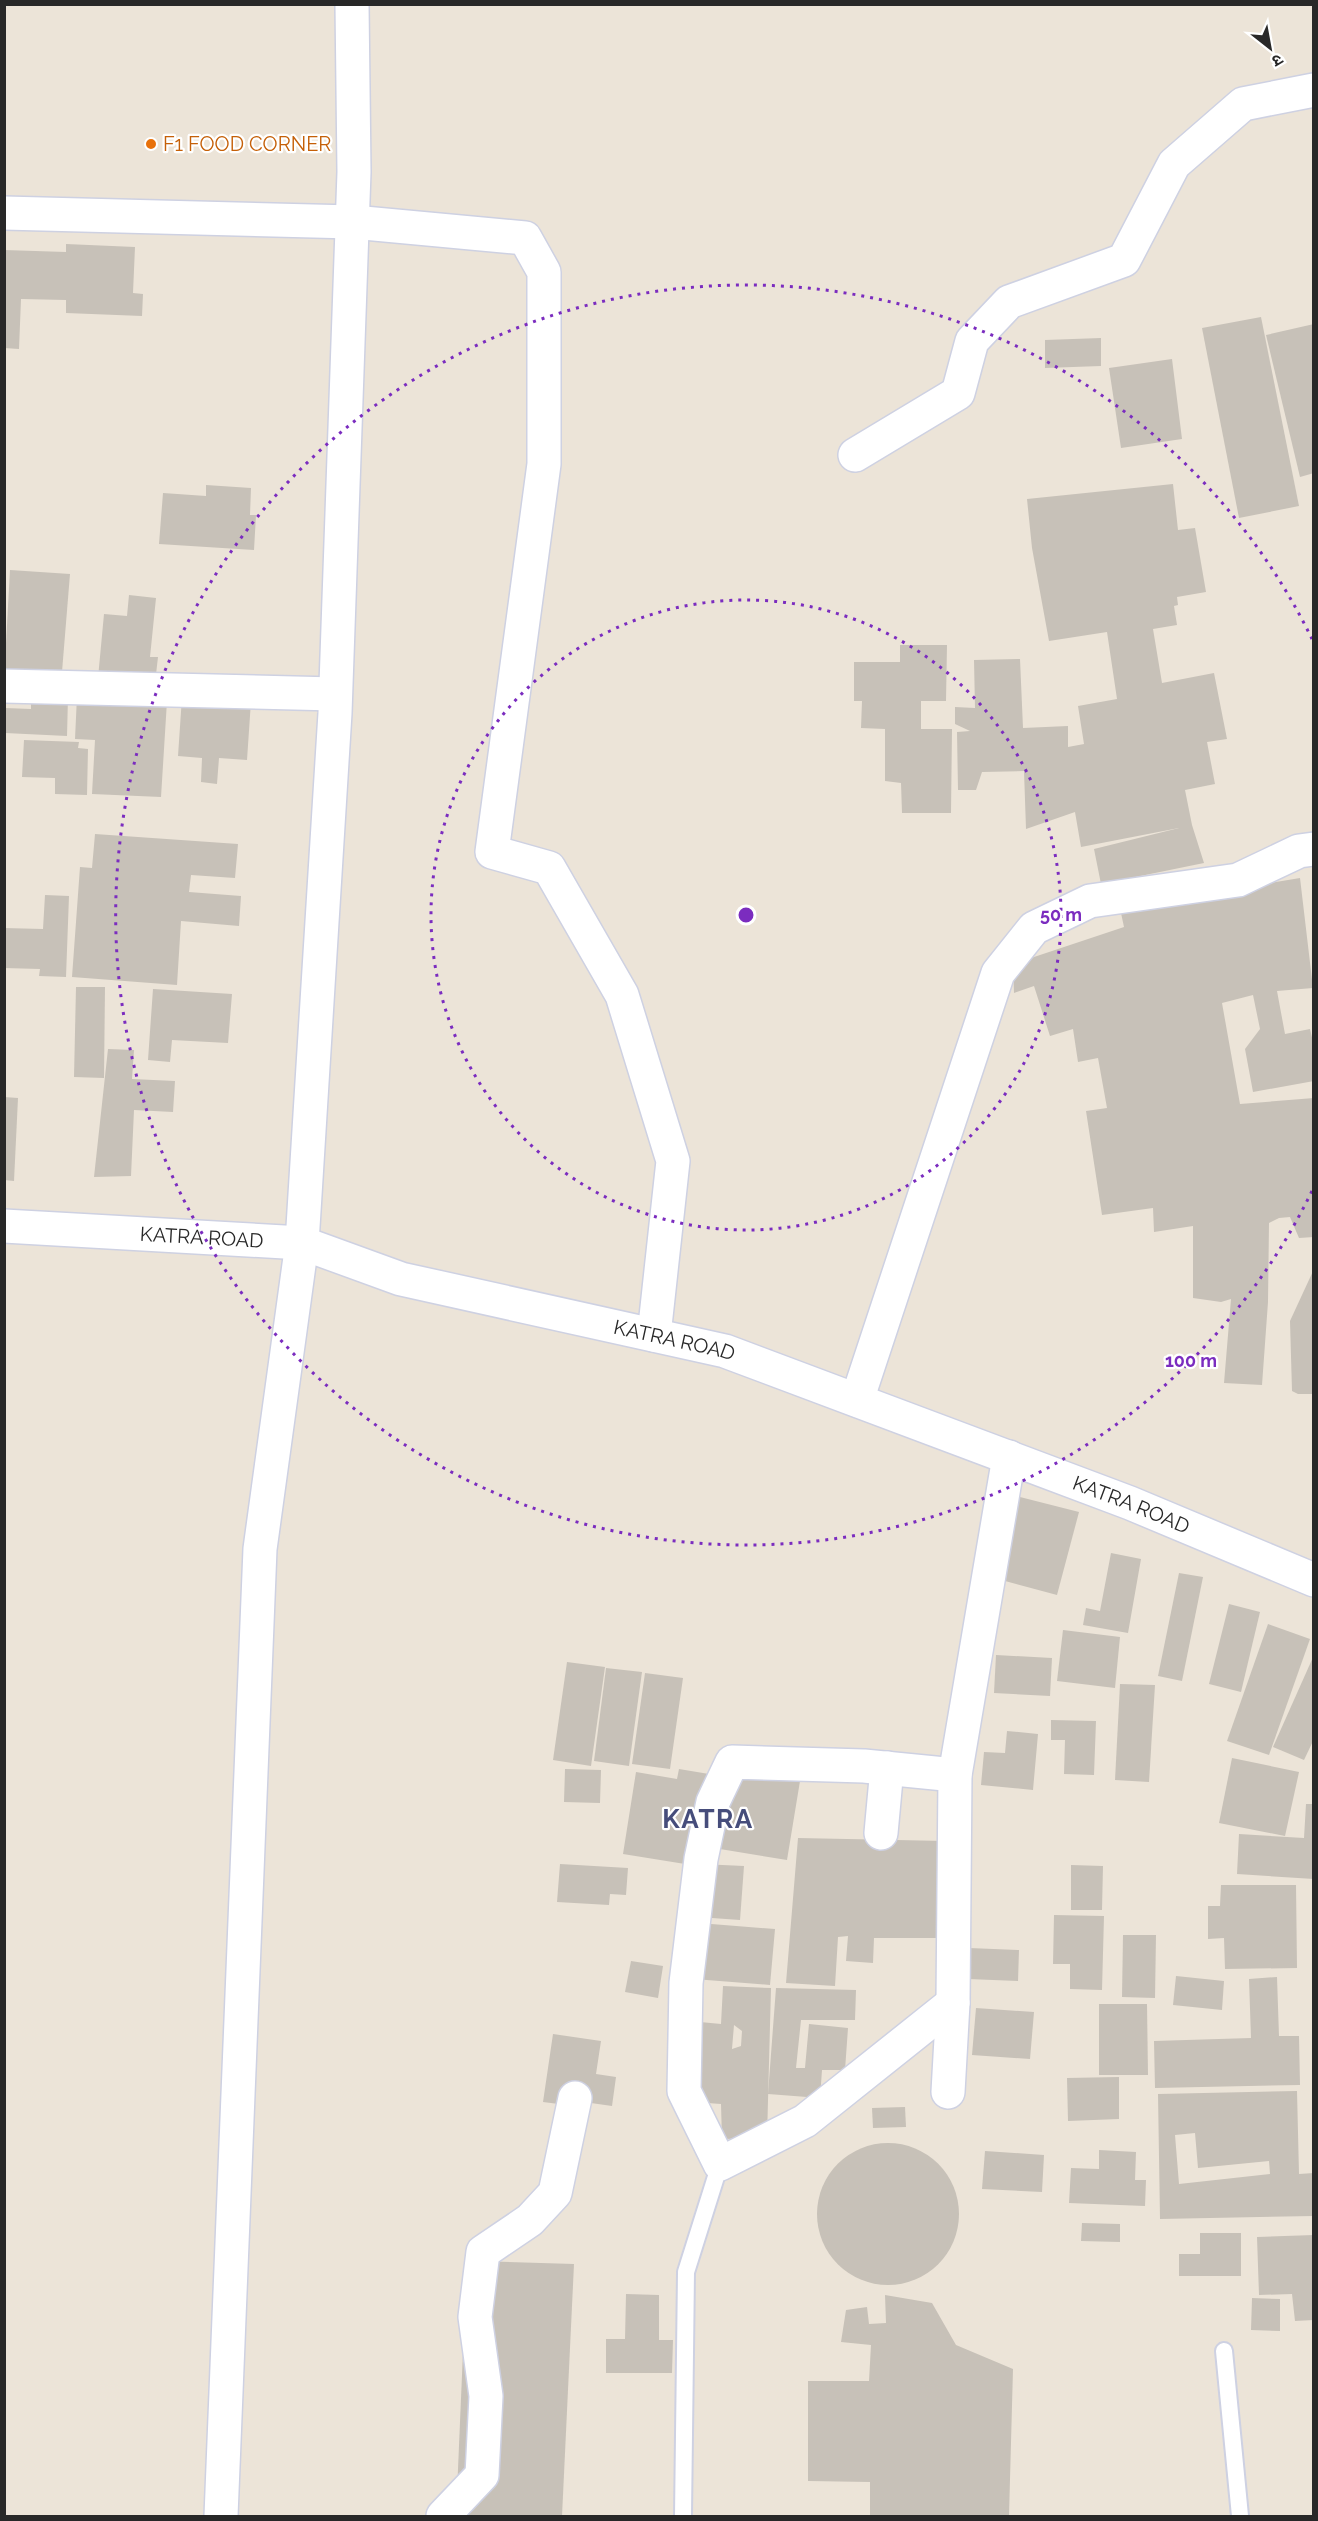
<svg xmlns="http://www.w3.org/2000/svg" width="1318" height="2521" font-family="Raleway,'Noto Sans Devanagari',sans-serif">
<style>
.building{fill:#c7c1b8;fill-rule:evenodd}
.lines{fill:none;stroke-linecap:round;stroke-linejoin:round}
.service-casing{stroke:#ced1e2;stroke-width:20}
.minor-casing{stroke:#ced1e2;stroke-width:36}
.tertiary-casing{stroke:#ced1e2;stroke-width:36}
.secondary-casing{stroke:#ced1e2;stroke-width:36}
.service{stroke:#fff;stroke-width:16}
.minor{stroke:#fff;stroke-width:33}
.tertiary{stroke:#fff;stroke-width:33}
.secondary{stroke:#fff;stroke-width:33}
.ring{fill:none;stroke:#7b2cbf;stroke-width:3;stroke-dasharray:3 6}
.food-dot{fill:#e8710a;stroke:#fff;stroke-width:2}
.labels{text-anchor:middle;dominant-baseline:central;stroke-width:4.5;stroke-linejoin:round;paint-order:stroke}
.food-label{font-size:20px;fill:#c56008;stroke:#fff;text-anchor:start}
.street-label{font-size:20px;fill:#282828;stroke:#fff}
.district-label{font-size:26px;font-weight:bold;letter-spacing:1.5px;fill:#464d7b;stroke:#fff}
.centre{fill:#7b2cbf;stroke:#fff;stroke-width:3}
.ring-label{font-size:18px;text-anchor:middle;font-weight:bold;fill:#7b2cbf;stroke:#fff;stroke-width:4.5;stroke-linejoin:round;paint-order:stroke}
</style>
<rect width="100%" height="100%" fill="#ece4d8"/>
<g class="building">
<polygon points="66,244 135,247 133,293 143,294 142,316 66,313 66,300 21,299 19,349 4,348 4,250 66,252"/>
<polygon points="1261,317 1299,506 1239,518 1202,328"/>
<polygon points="1314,324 1314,473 1300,477 1266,335"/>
<polygon points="1101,338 1101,366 1045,368 1045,340"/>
<polygon points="1172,359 1182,439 1121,448 1109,368"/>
<polygon points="1173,484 1178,530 1195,528 1206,592 1177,597 1178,605 1174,606 1177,625 1153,629 1162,683 1214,673 1227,739 1207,742 1215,784 1185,790 1192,825 1204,863 1101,884 1094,849 1179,828 1081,847 1075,812 1026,829 1024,771 982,772 976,790 958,790 957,732 970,731 955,724 955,707 975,708 974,660 1020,659 1023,728 1068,726 1068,747 1084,744 1078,706 1117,699 1107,632 1049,641 1032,548 1027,499"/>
<polygon points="206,485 251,488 250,515 256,515 254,550 159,544 163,493 206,496"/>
<polygon points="10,570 70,574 61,684 4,680"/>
<polygon points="129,595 156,598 150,657 158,657 155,683 98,678 104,614 127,616"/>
<polygon points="900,645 947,645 946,701 921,701 921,729 952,729 951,813 902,813 901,783 885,781 885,729 861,728 862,701 854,701 854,662 900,662"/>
<polygon points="31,696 68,697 67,736 5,733 5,708 31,709"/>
<polygon points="77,696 167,701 161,797 92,794 95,740 75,739"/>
<polygon points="182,697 251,701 247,760 219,758 217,784 201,782 202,758 178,756"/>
<polygon points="24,740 79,742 78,748 88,749 87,795 55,794 55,778 22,777"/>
<polygon points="95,834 238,844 235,878 191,875 189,892 241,896 239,926 181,921 177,985 72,977 80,867 92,868"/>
<polygon points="1300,878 1313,988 1277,991 1285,1034 1310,1029 1314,1046 1314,1081 1253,1092 1245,1049 1260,1029 1253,995 1222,1003 1240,1104 1314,1098 1314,1237 1299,1238 1290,1217 1279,1218 1269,1223 1268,1302 1262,1385 1224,1383 1231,1299 1221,1302 1193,1298 1193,1226 1154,1232 1153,1208 1102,1215 1086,1111 1107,1108 1098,1058 1078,1062 1073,1029 1050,1036 1034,986 1014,993 1013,964 1124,927 1121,913 1153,909 1171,900"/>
<polygon points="45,895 69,896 66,977 39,976 40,969 4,968 4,928 43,929"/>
<polygon points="76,987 105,987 104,1078 74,1077"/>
<polygon points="153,989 232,994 228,1043 172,1040 170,1062 148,1060"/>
<polygon points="108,1049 134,1050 132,1079 175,1081 173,1112 134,1110 131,1176 94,1177"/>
<polygon points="4,1097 18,1098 14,1181 4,1180"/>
<polygon points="1314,1269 1314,1394 1298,1394 1292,1391 1290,1321"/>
<polygon points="1016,1496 1079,1512 1057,1595 994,1578"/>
<polygon points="1111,1553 1141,1559 1128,1633 1083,1625 1086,1608 1100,1611"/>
<polygon points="1179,1573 1203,1577 1182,1681 1158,1676"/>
<polygon points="1229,1604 1260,1612 1241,1692 1209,1684"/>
<polygon points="1268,1624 1310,1639 1269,1755 1227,1741"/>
<polygon points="1063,1630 1120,1637 1115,1688 1057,1681"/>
<polygon points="996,1655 1052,1658 1050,1696 994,1693"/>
<polygon points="1314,1655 1314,1739 1304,1760 1273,1747"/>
<polygon points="567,1662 605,1667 591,1766 553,1760"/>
<polygon points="606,1668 642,1672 629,1766 594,1761"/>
<polygon points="645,1673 683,1678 670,1769 632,1764"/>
<polygon points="1120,1684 1155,1685 1149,1782 1115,1780"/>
<polygon points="1051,1720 1096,1721 1094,1775 1064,1774 1065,1740 1051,1740"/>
<polygon points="1007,1731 1038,1734 1033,1790 981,1785 984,1752 1005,1753"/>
<polygon points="1232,1758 1299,1772 1285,1836 1219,1823"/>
<polygon points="565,1769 601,1770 600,1803 564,1802"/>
<polygon points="679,1769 715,1775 708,1819 693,1817 685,1864 623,1854 636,1772 677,1779"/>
<polygon points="733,1770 800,1781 787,1860 720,1849"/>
<polygon points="1306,1804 1314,1804 1314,1879 1237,1874 1239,1834 1304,1838"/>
<polygon points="798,1838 945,1841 942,1938 874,1938 873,1963 846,1961 848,1936 838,1937 835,1986 786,1983"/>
<polygon points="560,1864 628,1868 626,1895 610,1894 609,1905 557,1902"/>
<polygon points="701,1864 744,1866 740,1920 698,1917"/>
<polygon points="1071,1865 1103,1866 1102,1910 1071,1910"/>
<polygon points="1221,1885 1296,1885 1297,1968 1225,1969 1224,1938 1208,1939 1208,1906 1220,1906"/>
<polygon points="1054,1915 1104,1916 1102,1990 1070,1989 1070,1964 1053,1964"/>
<polygon points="699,1923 775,1929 770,1985 694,1979"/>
<polygon points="1123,1935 1156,1935 1155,1998 1122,1997"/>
<polygon points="969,1948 1019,1950 1018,1981 968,1979"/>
<polygon points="631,1961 663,1966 658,1998 625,1992"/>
<polygon points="1176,1976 1224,1981 1222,2010 1173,2005"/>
<polygon points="1277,1977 1279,2036 1299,2036 1300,2085 1155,2088 1154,2041 1251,2038 1249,1979"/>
<path d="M723 1986 771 1988 767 2138 722 2139 721 2104 694 2102 700 2022 721 2024ZM734 2025 742 2031 741 2046 732 2049Z"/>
<polygon points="776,1988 856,1990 855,2020 801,2020 796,2068 805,2068 809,2024 848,2028 845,2070 822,2070 820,2098 768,2094"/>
<polygon points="1099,2004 1147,2004 1148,2075 1099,2075"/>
<polygon points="976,2008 1034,2012 1030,2059 972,2055"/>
<polygon points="553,2034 601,2041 596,2074 616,2077 612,2106 591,2103 590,2108 543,2102"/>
<polygon points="1119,2077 1119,2119 1068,2121 1067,2078"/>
<path d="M1297 2091 1299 2174 1314 2173V2216L1160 2219 1158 2094ZM1195 2133 1198 2168 1269 2161 1270 2174 1179 2184 1175 2135Z"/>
<polygon points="905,2107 906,2127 873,2128 872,2108"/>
<circle cx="888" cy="2214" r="71"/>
<polygon points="1099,2150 1136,2152 1135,2180 1146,2180 1145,2206 1069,2203 1071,2168 1099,2169"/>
<polygon points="985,2151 1044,2155 1042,2192 982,2189"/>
<polygon points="1082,2223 1120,2224 1120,2242 1081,2241"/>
<polygon points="1200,2233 1241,2233 1241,2276 1179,2276 1179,2254 1200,2254"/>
<polygon points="1314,2235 1314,2320 1295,2321 1292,2294 1259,2295 1257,2237"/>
<polygon points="480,2261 574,2264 562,2516 456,2516 464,2328"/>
<polygon points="626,2294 659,2295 659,2340 673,2340 672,2373 606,2373 606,2339 625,2339"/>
<polygon points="885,2295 932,2303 956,2345 1013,2369 1009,2516 870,2516 870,2482 808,2481 808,2381 869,2381 871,2345 841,2342 846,2310 867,2307 869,2324 886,2323"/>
<polygon points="1252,2298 1280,2299 1280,2331 1251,2330"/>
</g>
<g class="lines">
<g class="service-casing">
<g id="service">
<polyline points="1224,2351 1240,2516"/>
<polyline points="683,2516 686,2272 720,2164"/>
</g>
</g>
<g class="minor-casing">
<g id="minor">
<polyline points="4,213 353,222 525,238 544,272 544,464 492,852 549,868 622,995 673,1161 654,1335"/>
<polyline points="855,455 958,393 972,341 1009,302 1124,260 1174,164 1243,104 1314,90"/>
<polyline points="4,686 335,694"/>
<polyline points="857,1400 998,973 1034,928 1090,901 1238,880 1299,851 1314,849"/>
<polyline points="881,1833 887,1768"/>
<polyline points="953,2003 805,2121 720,2164 684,2091 686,1983 701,1859 713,1802 732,1762 864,1766 955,1775"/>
<polyline points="948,2092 953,2003 955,1775 1009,1457"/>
<polyline points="443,2516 482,2475 486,2396 475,2317 483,2252 530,2220 555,2193 575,2098"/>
</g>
</g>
<g class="tertiary-casing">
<g id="tertiary">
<path id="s1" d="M4 1226 302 1243 401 1279 725 1351 1130 1503 1314 1580"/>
</g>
</g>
<g class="secondary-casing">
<polyline id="secondary" points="221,2516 260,1549 302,1243 335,713 354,172 352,4"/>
</g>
<use href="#service" class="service"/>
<use href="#minor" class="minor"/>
<use href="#tertiary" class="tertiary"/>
<use href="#secondary" class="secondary"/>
</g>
<g class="ring">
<circle cx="746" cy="915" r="315"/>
<path d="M1312 1191A630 630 0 1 1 1312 639"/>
</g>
<circle class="food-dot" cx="151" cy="144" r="6"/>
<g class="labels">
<g class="food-label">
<text x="163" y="144">F1 FOOD CORNER</text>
</g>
<g class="street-label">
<text stroke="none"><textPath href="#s1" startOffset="198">KATRA ROAD</textPath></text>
<text stroke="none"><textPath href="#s1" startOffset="684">KATRA ROAD</textPath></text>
<text stroke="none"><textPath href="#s1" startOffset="1170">KATRA ROAD</textPath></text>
</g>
<g class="district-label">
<text x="708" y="1819">KATRA</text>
</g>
</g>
<circle cx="746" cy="915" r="9" class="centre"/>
<g class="ring-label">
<text x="1061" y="921">50 m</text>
<text x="1191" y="1367">100 m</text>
</g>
<rect width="1318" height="2521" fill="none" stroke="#282828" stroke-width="12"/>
<g transform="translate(1270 48) rotate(149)" stroke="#ffffff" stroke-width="4.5" paint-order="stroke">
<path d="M0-4.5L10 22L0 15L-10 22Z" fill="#282828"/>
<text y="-9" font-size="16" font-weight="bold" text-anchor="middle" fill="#282828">उ</text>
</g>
</svg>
